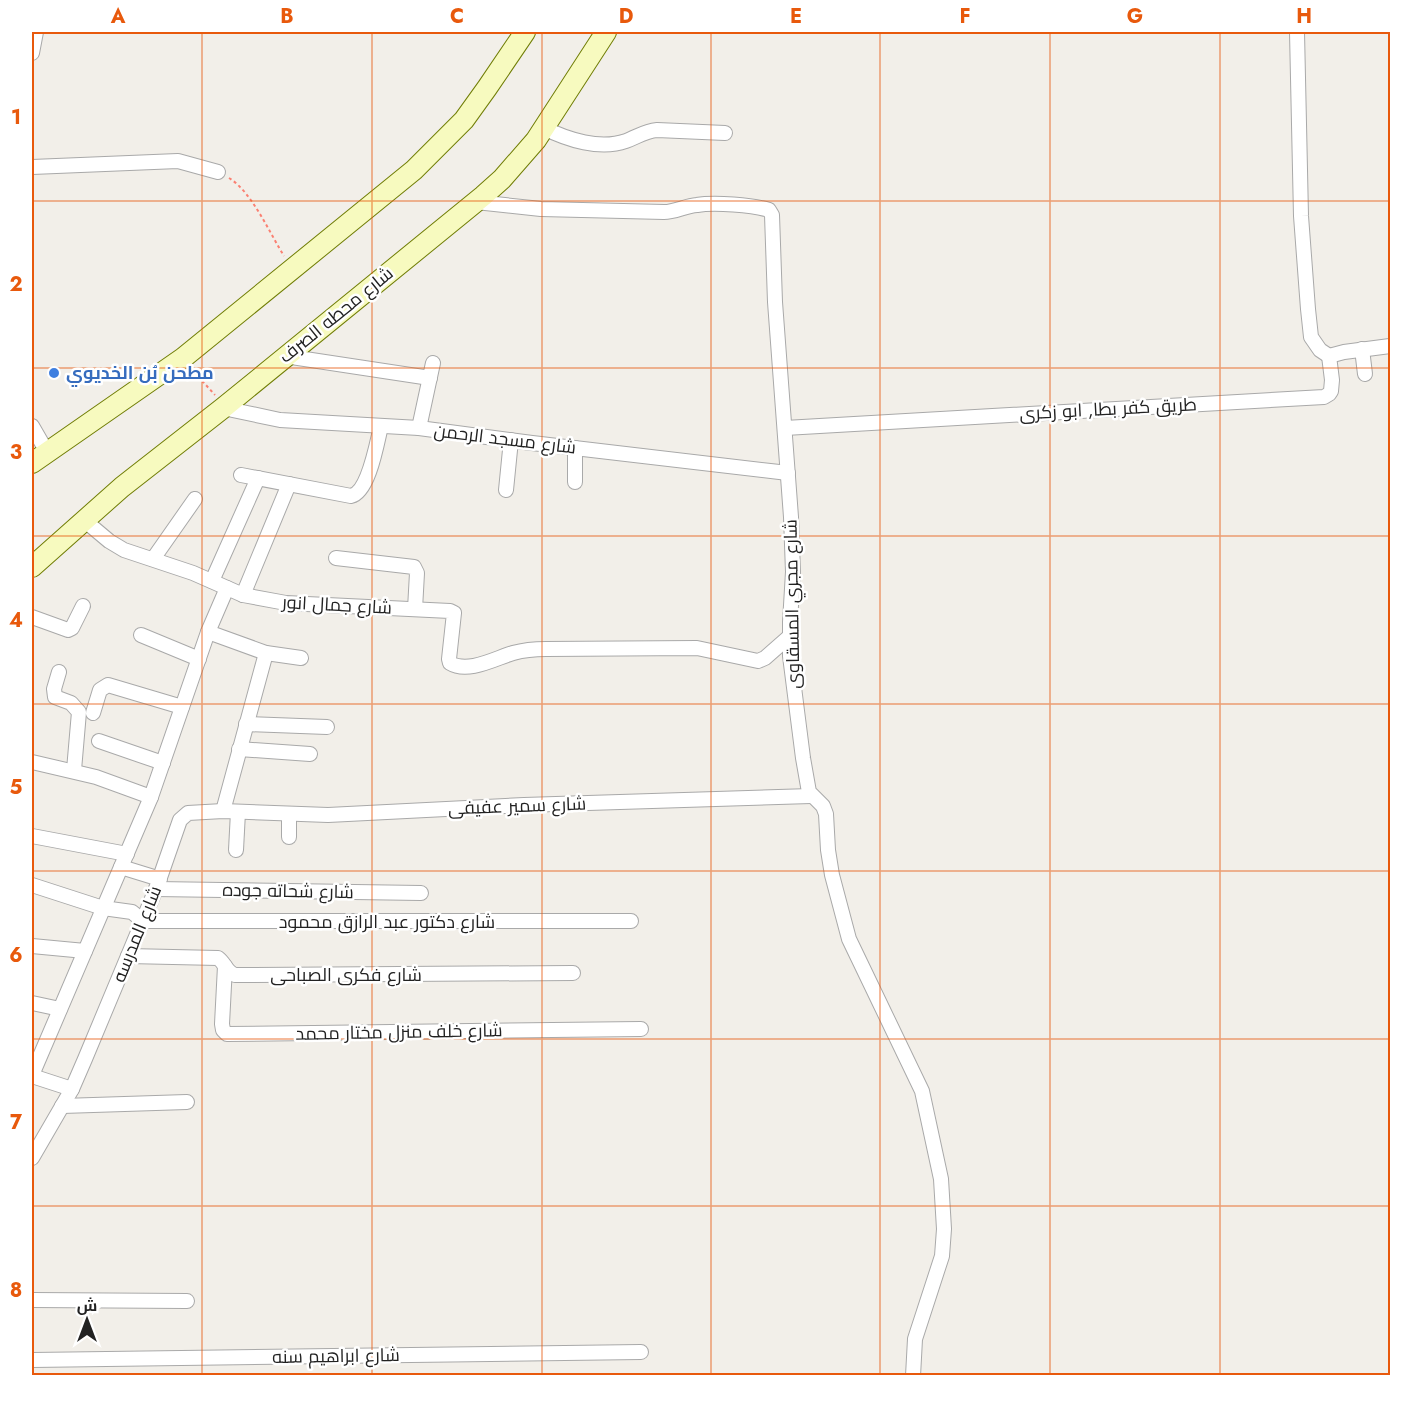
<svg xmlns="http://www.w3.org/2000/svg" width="1422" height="1407" font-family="Jost,Cairo,sans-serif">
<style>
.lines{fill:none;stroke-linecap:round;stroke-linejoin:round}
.street-casing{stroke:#a9a9a9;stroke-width:16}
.secondary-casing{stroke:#707d05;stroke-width:22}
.path{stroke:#fa8072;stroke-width:2;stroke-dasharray:3 3;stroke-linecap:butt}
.street{stroke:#fff;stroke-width:14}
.secondary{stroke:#f7fabf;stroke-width:20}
.grid{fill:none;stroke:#e8590c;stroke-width:1.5;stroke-opacity:0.55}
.shop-dot{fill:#3f7fe0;stroke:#fff;stroke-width:2}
.labels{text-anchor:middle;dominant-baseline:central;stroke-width:5;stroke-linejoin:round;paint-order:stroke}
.street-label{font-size:18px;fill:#222;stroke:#fff}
.shop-label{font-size:18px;font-weight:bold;fill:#366cbe;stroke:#fff;text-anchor:start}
.neatline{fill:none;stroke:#e8590c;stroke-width:2}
.grid-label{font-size:20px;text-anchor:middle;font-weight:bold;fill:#e8590c}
</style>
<rect width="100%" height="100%" fill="#f2efe9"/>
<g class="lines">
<g class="street-casing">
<g id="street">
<polyline points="1297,32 1301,216 1308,309 1311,337 1320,350 1329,356"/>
<polyline points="32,53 36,32"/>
<path d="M544 128C568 140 600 150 626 141 637 137 645 131 657 130L725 133"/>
<polyline points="32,167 178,161 218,172"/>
<path d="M476 202 541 209 664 212C675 212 685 206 697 205 714 202 753 205 769 210L772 215 775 302 791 517 793 572 790 622V656L803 758 809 792 823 806 826 814 828 850 832 875 849 939 922 1091 941 1179 944 1229 942 1256 915 1339 913 1376"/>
<polyline points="1362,349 1365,374"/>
<polyline points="285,356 430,378"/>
<polyline points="223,408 280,420 419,428 532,443 788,473"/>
<polyline points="32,426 47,452"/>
<polyline points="419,428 433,363"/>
<polyline points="785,428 1324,397 1329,394 1331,391 1332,380 1329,356 1344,352 1390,346"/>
<path d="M241 475 351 496C369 492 377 442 381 426"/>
<polyline points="575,482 575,448"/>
<polyline points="506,490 511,440"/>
<path d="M84 520 109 541 124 550 193 573 243 595 286 603 450 611 454 613 449 659 450 663C468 674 496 658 513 653 524 650 534 649 546 649L697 648 758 661 765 658 790 636"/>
<polyline points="336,558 414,567 417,573 415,609"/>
<polyline points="153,559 195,499"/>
<polyline points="212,581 258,478"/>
<polyline points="243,595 289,484"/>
<polyline points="32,617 68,630 72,628 83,606"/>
<polyline points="208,632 266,653 301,658"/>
<polyline points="141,635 199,659"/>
<polyline points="59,672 54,689 55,697 71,703 79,712 74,770"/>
<polyline points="93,713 100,690 108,685 182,707"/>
<polyline points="246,724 327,727"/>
<polyline points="99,741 163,763"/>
<polyline points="239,749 310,754"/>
<polyline points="32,762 96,777 151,797"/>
<polyline points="223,811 266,653"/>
<polyline points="32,836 127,854"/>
<polyline points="289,837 289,815"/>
<polyline points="236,850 238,812"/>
<polyline points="121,867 160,879"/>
<polyline points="32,885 103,908 132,912 143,921 631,921"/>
<polyline points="156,889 421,893"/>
<polyline points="32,946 85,951"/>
<path d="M128 956 218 958C225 963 226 972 235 975L573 973"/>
<polyline points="225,966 222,1024 223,1030 227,1034 641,1029"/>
<polyline points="32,1003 60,1009"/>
<polyline points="32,1075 151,797 208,632 227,588"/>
<polyline points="32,1076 72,1089"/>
<polyline points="62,1106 187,1102"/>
<polyline points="32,1158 72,1089 85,1059 156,889 180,820 188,813 223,811 328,815 524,805 811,796"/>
<polyline points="32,1300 187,1301"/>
<polyline points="32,1360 641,1352"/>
</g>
</g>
<g class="secondary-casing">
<g id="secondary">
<polyline points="32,463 183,358 414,170 464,120 487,88 525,32"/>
<polyline points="32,567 122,487 223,408 483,196 502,179 536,140 606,32"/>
</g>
</g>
<g class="path">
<path d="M229 178C252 192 269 232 284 256"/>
<polyline points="194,372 215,395"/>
</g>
<use href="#street" class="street"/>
<use href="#secondary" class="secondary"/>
</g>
<path class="grid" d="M202 32V1376M372 32V1376M542 32V1376M711 32V1376M880 32V1376M1050 32V1376M1220 32V1376M32 201H1390M32 368H1390M32 536H1390M32 704H1390M32 871H1390M32 1039H1390M32 1206H1390"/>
<circle class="shop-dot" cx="54" cy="373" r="6"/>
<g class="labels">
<g class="street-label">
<text transform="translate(336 315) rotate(-39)">شارع محطه الصرف</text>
<text transform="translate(1108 409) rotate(-3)">طريق كفر بطا, ابو زكرى</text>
<text transform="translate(505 439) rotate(7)">شارع مسجد الرحمن</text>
<text transform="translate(792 604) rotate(-91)">شارع مجري المسقاوى</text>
<text transform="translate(337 605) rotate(3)">شارع جمال انور</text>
<text transform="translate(517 806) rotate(-2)">شارع سمير عفيفى</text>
<text transform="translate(288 891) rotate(1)">شارع شحاته جوده</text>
<text x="387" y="922">شارع دكتور عبد الرازق محمود</text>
<text transform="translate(137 934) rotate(-68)">شارع المدرسه</text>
<text x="346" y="975">شارع فكرى الصباحى</text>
<text transform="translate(399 1032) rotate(-1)">شارع خلف منزل مختار محمد</text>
<text transform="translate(336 1356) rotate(-1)">شارع ابراهيم سنه</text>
</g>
<g class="shop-label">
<text x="66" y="373">مطحن بُن الخديوي</text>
</g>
</g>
<rect width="1422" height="1407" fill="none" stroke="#ffffff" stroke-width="66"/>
<g transform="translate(87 1320)" stroke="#ffffff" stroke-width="4.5" paint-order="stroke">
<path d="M0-4.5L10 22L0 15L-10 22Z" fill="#222222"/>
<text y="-9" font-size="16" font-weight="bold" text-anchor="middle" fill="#222222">ش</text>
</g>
<rect x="33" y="33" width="1356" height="1341" class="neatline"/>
<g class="grid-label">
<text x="118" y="23">A</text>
<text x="287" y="23">B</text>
<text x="457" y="23">C</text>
<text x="626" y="23">D</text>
<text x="796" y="23">E</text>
<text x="965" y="23">F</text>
<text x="1135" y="23">G</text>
<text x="1304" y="23">H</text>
<text x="16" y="124">1</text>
<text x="16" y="291">2</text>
<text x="16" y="459">3</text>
<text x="16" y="627">4</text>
<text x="16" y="794">5</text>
<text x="16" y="962">6</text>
<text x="16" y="1129">7</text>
<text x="16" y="1297">8</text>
</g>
</svg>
